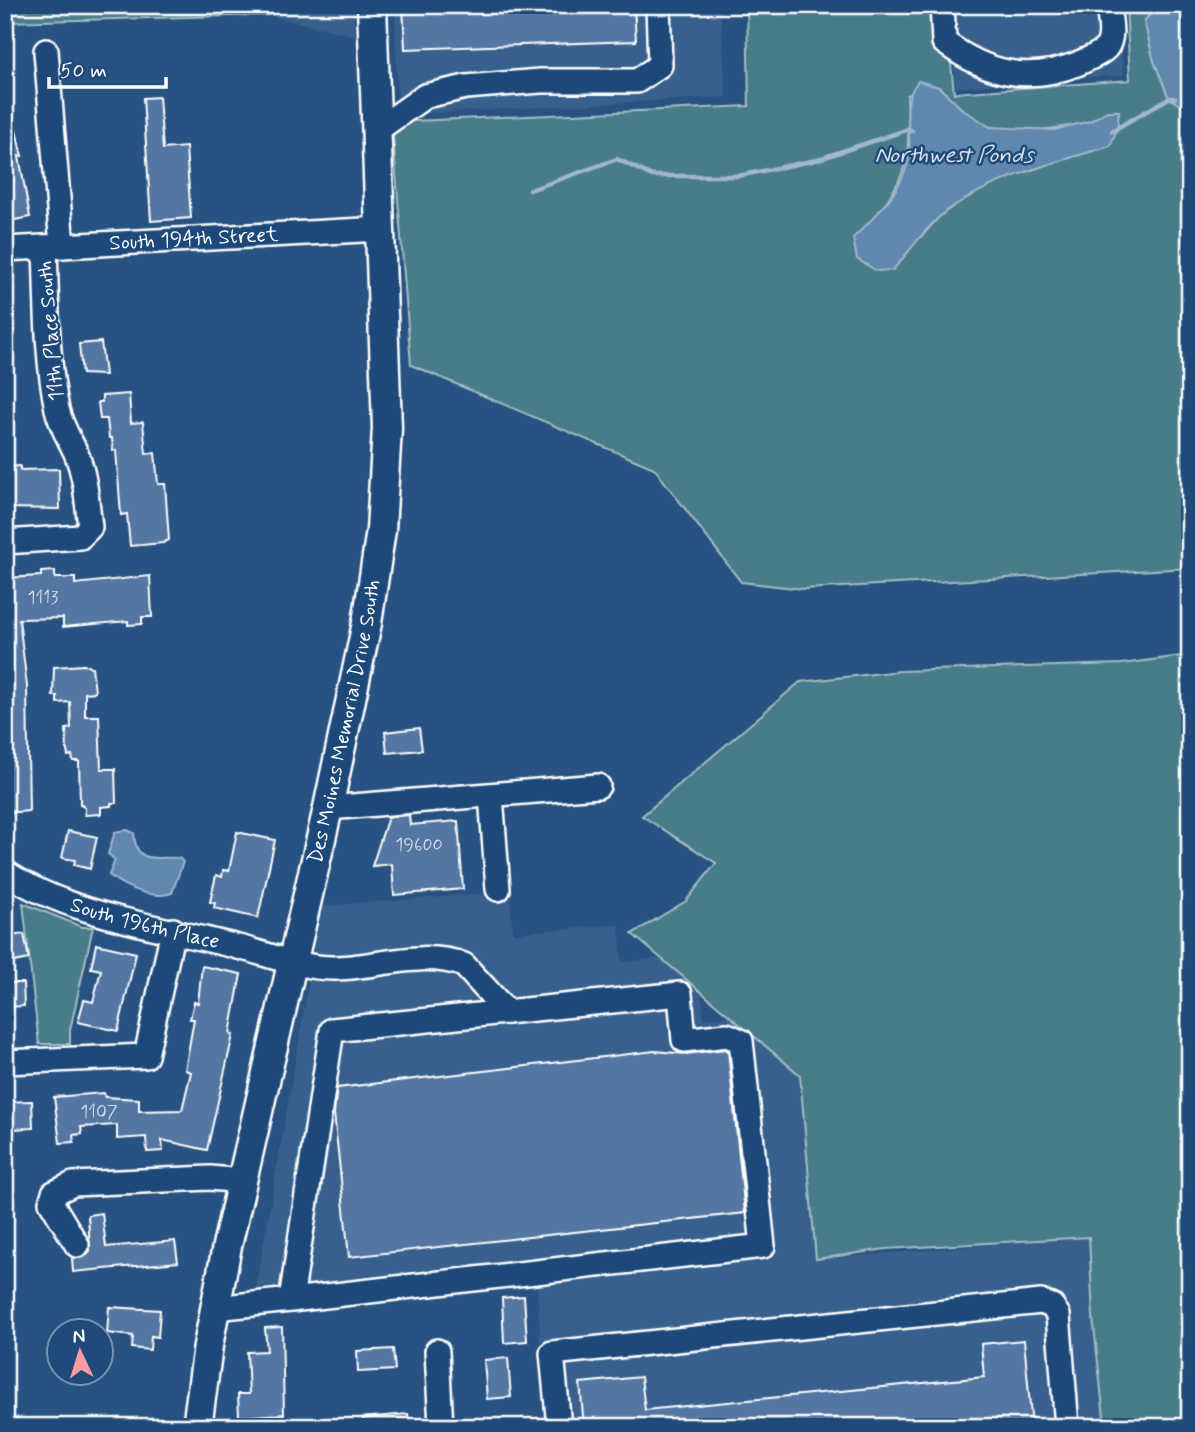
<svg xmlns="http://www.w3.org/2000/svg" width="1195" height="1432" font-family="Mynerve,sans-serif">
<style>
.built{fill:#39608d}
.green{fill:#4a7c89;stroke:#a4bec4;stroke-width:2;fill-rule:evenodd}
.water{fill:#6187ae;stroke:#a0b7ce;stroke-width:2}
.lines{fill:none;stroke-linecap:round;stroke-linejoin:round}
.stream{stroke:#a0b7ce;stroke-width:4.5}
.building{fill:#5276a2;stroke:#fff;stroke-width:2}
.minor-casing{stroke:#fff;stroke-width:28}
.major-casing{stroke:#fff;stroke-width:33}
.minor{stroke:#1f4a7a;stroke-width:23}
.major{stroke:#1f4a7a;stroke-width:28}
.labels{text-anchor:middle;dominant-baseline:central;stroke-width:5;stroke-linejoin:round;paint-order:stroke}
.number-label{font-size:18px;fill:#d4dde8}
.street-label{font-size:21px;fill:#fff;stroke:#1f4a7a}
.water-label{font-size:23px;font-style:italic;fill:#d8e1eb;stroke:#1f4a7a}
</style>
<rect width="100%" height="100%" fill="#285281"/>
<filter id="ink" filterUnits="userSpaceOnUse"><feTurbulence type="fractalNoise" baseFrequency=".0143" numOctaves="2"/><feDisplacementMap in="SourceGraphic" scale="14" xChannelSelector="R" yChannelSelector="G"/><feConvolveMatrix kernelMatrix="1 2 1 2 8 2 1 2 1" color-interpolation-filters="sRGB"/></filter>
<g filter="url(#ink)">
<g class="built">
<polygon points="259,5 354,5 355,36 268,15"/>
<polygon points="395,5 720,5 726,97 398,115"/>
<polygon points="951,5 1116,5 1124,75 955,88"/>
<polygon points="510,892 513,933 619,925 622,962 697,955 704,1019 746,1014 800,1075 816,1259 1089,1237 1105,1427 546,1427 537,1285 252,1311 322,906"/>
</g>
<g class="green">
<polygon points="5,5 259,5 268,15 5,22"/>
<path d="M747 5H945L954 93 1130 80 1126 5H1159L1144 21 1154 61 1169 98 1190 111V568L804 589 741 582 654 468 411 365 392 122 749 106ZM939 87C953 100 972 122 991 127 1018 134 1058 129 1084 123 1098 119 1104 110 1119 112L1110 146C1062 160 986 180 947 210 937 218 929 229 920 238L875 217C913 169 909 153 907 95Z"/>
<polygon points="1190,655 1190,1427 1105,1427 1093,1317 1089,1237 886,1249 816,1259 800,1075 632,934 686,901 716,863 642,816 800,682 900,671 1121,664"/>
<polygon points="23,903 82,927 93,927 70,1030 70,1044 39,1044"/>
</g>
<g class="water">
<polygon points="1159,5 1190,5 1190,111 1169,98 1154,61 1144,21"/>
<path d="M918 81 939 87 962 109 990 127 1054 130 1090 121 1107 111H1119L1117 129 1110 146C1057 162 994 177 948 210 927 225 910 251 893 270L877 271 857 259 853 238C876 216 906 187 909 154 912 126 899 105 918 81Z"/>
<path d="M127 830 134 833C136 866 154 856 179 858L183 862 172 893C154 900 123 887 109 875L115 860 108 854 115 832Z"/>
</g>
<g class="lines">
<g class="stream">
<polyline points="1112,131 1169,98 1175,98"/>
<polyline points="530,190 617,159 652,176 738,176 816,160 909,129 912,131"/>
</g>
</g>
<g class="building">
<polygon points="403,5 634,5 636,41 405,49"/>
<polygon points="159,97 163,149 186,147 191,218 151,221 143,98"/>
<polygon points="5,105 10,105 22,156 19,156 30,217 5,222"/>
<polygon points="101,342 105,375 82,374 79,344"/>
<polygon points="129,394 131,423 143,422 146,454 155,453 158,484 165,484 169,540 163,543 130,546 127,514 121,515 116,450 113,450 112,438 109,438 107,419 100,419 98,402 102,402 102,396"/>
<polygon points="20,466 20,470 59,469 60,509 5,508 5,467"/>
<polygon points="55,571 55,578 75,578 75,584 150,576 152,617 142,617 142,624 128,625 128,621 63,627 63,618 19,619 27,686 29,811 5,813 5,578 41,576 41,572"/>
<polygon points="84,665 92,667 95,692 85,693 85,716 99,716 101,769 115,769 116,803 111,803 111,806 101,807 101,814 85,815 85,808 80,804 79,761 73,761 72,755 68,756 67,751 66,729 71,728 70,702 57,703 57,696 53,696 54,667"/>
<polygon points="419,728 422,750 387,753 385,732"/>
<polygon points="409,815 410,825 458,821 463,889 394,895 392,864 372,866 388,817"/>
<polygon points="68,831 97,837 90,869 74,865 75,860 62,858"/>
<polygon points="237,832 275,840 258,918 214,908 215,903 210,902 216,875 222,877 223,870 229,871"/>
<polygon points="24,934 29,959 9,963 5,937"/>
<polygon points="96,944 136,953 118,1031 78,1022 84,1000 93,1002 101,970 91,968"/>
<polygon points="202,966 241,974 230,1034 233,1035 207,1150 162,1140 163,1151 147,1152 146,1137 117,1139 117,1125 81,1127 82,1134 73,1135 74,1142 60,1143 54,1097 104,1093 105,1097 139,1099 139,1111 182,1110 191,1072 185,1070 194,1019 190,1019 194,1002 198,1003"/>
<polygon points="5,983 23,983 24,1006 5,1007"/>
<polygon points="725,1049 728,1051 745,1213 349,1257 334,1113 337,1088 655,1051 686,1054"/>
<polygon points="32,1101 33,1128 11,1129 11,1115 5,1115 5,1102"/>
<polygon points="102,1213 106,1247 175,1241 178,1262 73,1272 72,1258 84,1257 90,1251 88,1215"/>
<polygon points="524,1296 527,1341 504,1343 502,1298"/>
<polygon points="109,1307 160,1310 158,1337 151,1336 150,1350 132,1348 133,1336 107,1333"/>
<polygon points="282,1327 284,1414 239,1417 238,1394 249,1394 247,1352 267,1351 265,1328"/>
<polygon points="1024,1340 1032,1427 584,1427 580,1383 641,1377 645,1410 984,1377 981,1344"/>
<polygon points="393,1349 395,1370 358,1372 357,1351"/>
<polygon points="508,1358 511,1397 487,1399 484,1360"/>
<polygon points="408,1414 409,1427 363,1427 363,1418"/>
</g>
<g class="lines">
<g class="minor-casing">
<g id="minor">
<path d="M942 5 944 42C987 74 1027 83 1077 64 1085 60 1100 55 1106 48 1115 37 1109 18 1108 5"/>
<polyline points="46,51 62,246"/>
<polyline points="377,130 425,96 466,87 540,81 637,81 660,65 658,5"/>
<path id="s1" d="M5 249 382 229"/>
<path d="M5 542 80 537 90 527C87 503 86 477 76 453 69 438 61 426 57 409 46 356 47 300 45 247"/>
<polyline points="491,795 498,889"/>
<polyline points="328,808 598,786"/>
<path id="s2" d="M5 872C69 915 164 928 238 947 267 954 302 968 332 968 376 968 421 949 464 965L507 1012"/>
<polyline points="5,1062 146,1056 173,930"/>
<polyline points="77,1245 51,1202 54,1193 73,1184 210,1178 242,1181"/>
<polyline points="215,1308 291,1300 763,1246 741,1041 727,1035 684,1040 680,994 332,1030 291,1300"/>
<polyline points="437,1351 441,1427"/>
<polyline points="559,1427 552,1353 1041,1302 1052,1306 1058,1315 1067,1427"/>
</g>
</g>
<g class="major-casing">
<g id="major">
<path id="s3" d="M197 1427 208 1346 227 1246 328 808 367 623 381 530 387 428 372 5"/>
</g>
</g>
<use href="#minor" class="minor"/>
<use href="#major" class="major"/>
</g>
</g>
<g class="labels">
<g class="number-label">
<text x="43" y="598">1113</text>
<text x="419" y="845">19600</text>
<text x="99" y="1112">1107</text>
</g>
<g class="street-label">
<text stroke="none"><textPath href="#s1" startOffset="189">South 194th Street</textPath></text>
<text transform="translate(51 331) rotate(-95)">11th Place South</text>
<text stroke="none"><textPath href="#s3" startOffset="721">Des Moines Memorial Drive South</textPath></text>
<text stroke="none"><textPath href="#s2" startOffset="150">South 196th Place</textPath></text>
</g>
<g class="water-label">
<text x="954" y="156">Northwest Ponds</text>
</g>
</g>
<rect width="1195" height="1432" fill="none" stroke="#1f4a7a" stroke-width="28"/>
<rect x="14" y="14" width="1167" height="1404" fill="none" stroke="#fff" stroke-width="2.5" filter="url(#ink)"/>
<g transform="translate(80 1352) rotate(356)"><circle r="33" fill="#1f4a7a" stroke="#7992af" stroke-width="2"/>
<path d="M0-5L12 26L0 18L-12 26Z" fill="#ff9aa2"/>
<text y="-10" font-size="19" font-weight="bold" text-anchor="middle" fill="#ffffff">N</text>
</g>
<path d="M49 77v10h117v-10" fill="none" stroke="#ffffff" stroke-width="3.5"/>
<text x="60" y="77" font-size="21" fill="#ffffff" stroke="#1f4a7a" stroke-width="5" paint-order="stroke">50 m</text>
</svg>
